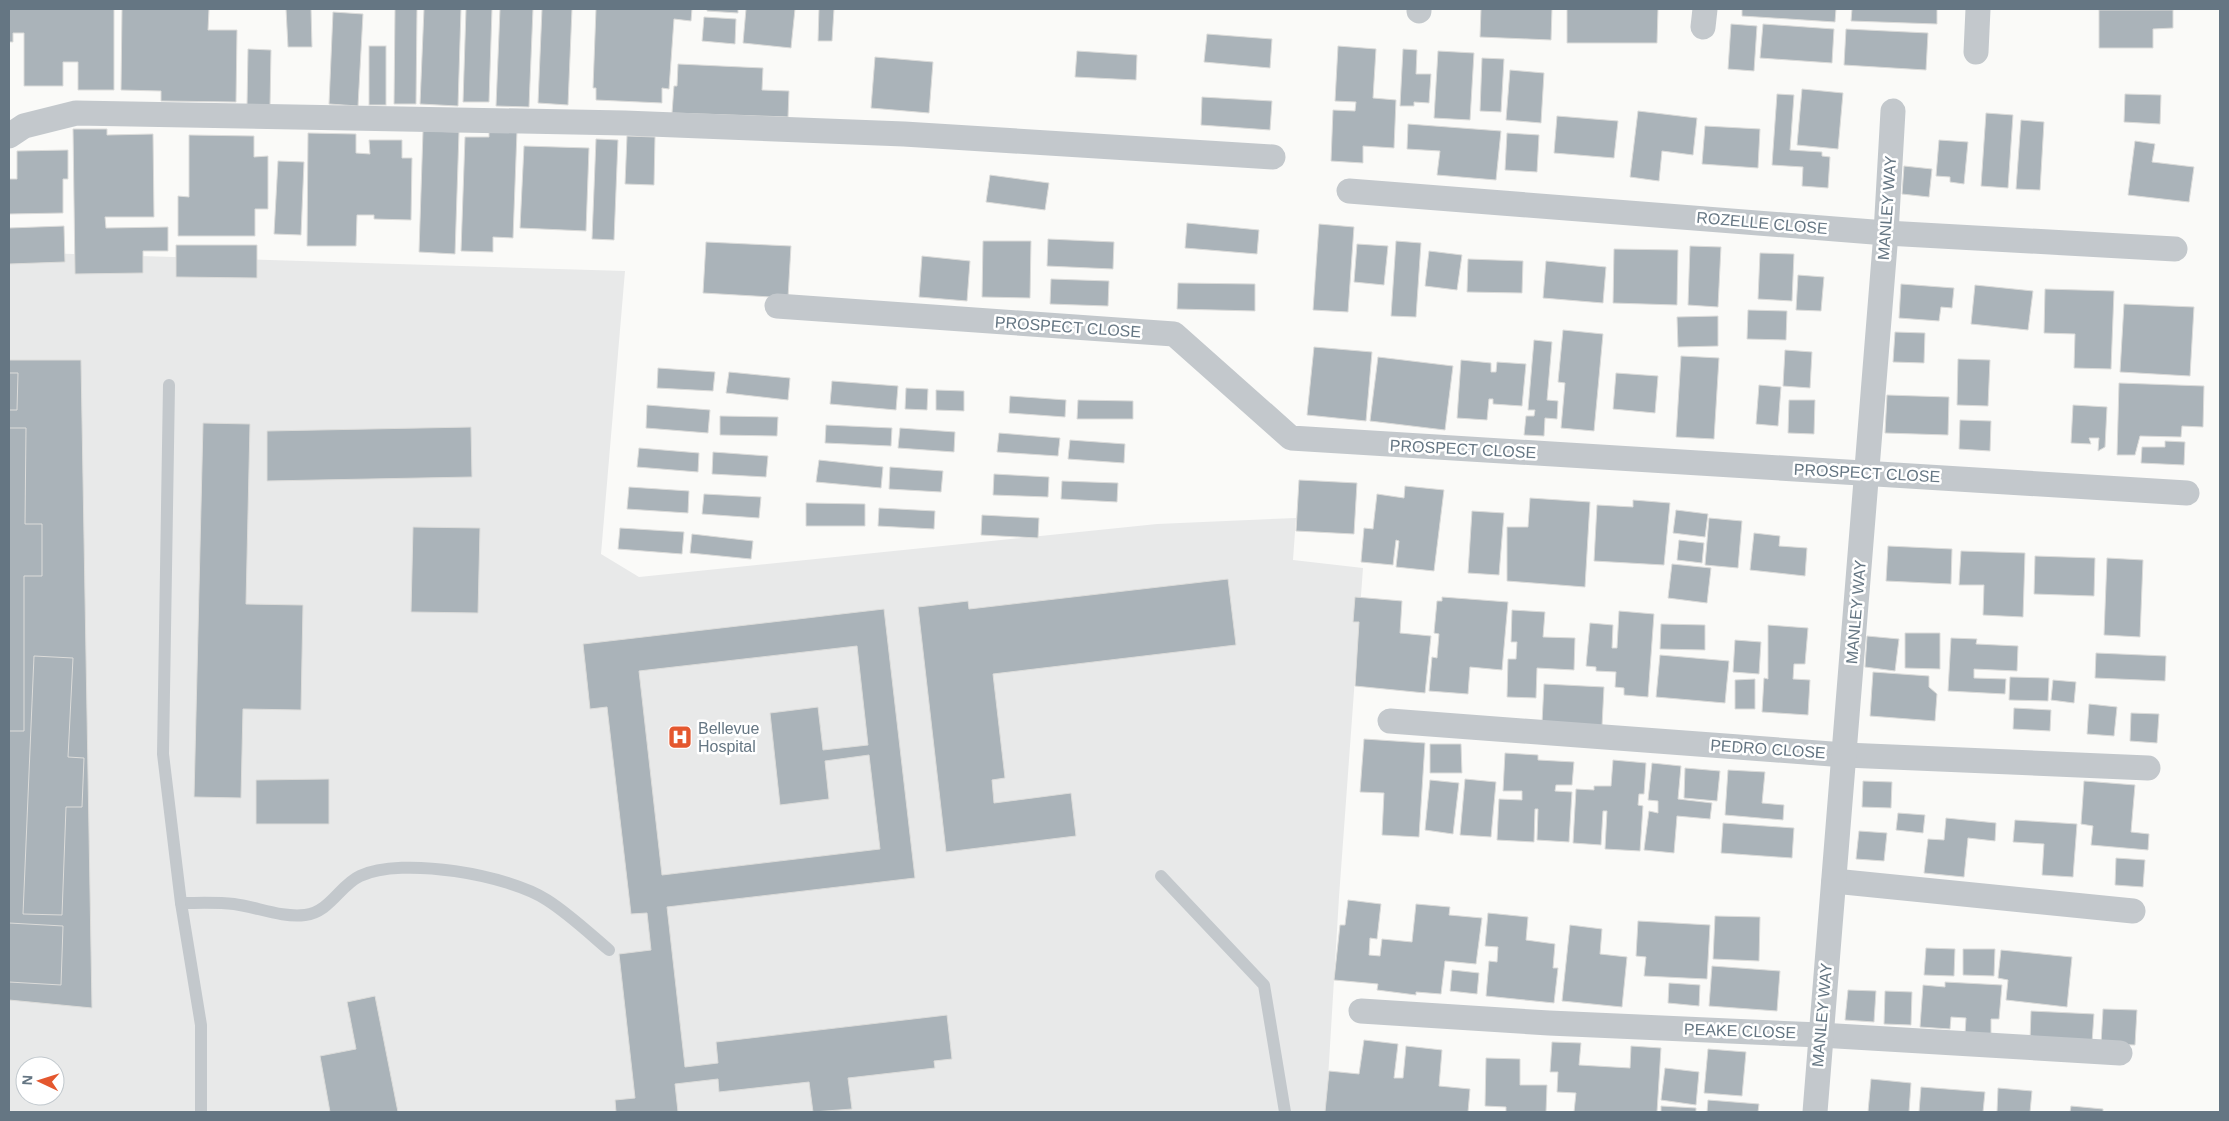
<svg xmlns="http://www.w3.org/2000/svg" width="2229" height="1121" font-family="Helvetica,sans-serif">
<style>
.built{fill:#e8e9e9;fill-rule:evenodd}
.building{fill:#aab3b9;stroke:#dcdcda;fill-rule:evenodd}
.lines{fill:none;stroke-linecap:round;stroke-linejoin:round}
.service{stroke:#c3c8cc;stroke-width:12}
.minor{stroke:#c3c8cc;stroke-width:25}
.labels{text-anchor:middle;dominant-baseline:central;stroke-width:5;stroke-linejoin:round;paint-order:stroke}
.street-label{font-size:16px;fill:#657683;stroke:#fff}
.poi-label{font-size:16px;fill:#657683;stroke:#fff;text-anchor:start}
</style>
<rect width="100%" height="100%" fill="#fafaf8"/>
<path class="built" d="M9 252 625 271 601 554 639 577 1157 524 1296 518 1293 560 1363 568 1339 897 1326 1112H9ZM25 1066H55V1096H25Z"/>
<g class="building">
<polygon points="9,9 114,9 114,90 78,90 78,62 63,62 63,86 24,86 24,33 13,33 13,42 9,42"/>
<polygon points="122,9 209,9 208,30 237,30 236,102 161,101 161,91 121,90"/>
<polygon points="286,9 311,9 312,47 288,47"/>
<polygon points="395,9 417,9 416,104 394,104"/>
<polygon points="424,9 461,9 458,106 420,104"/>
<polygon points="466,9 492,9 489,102 463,102"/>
<polygon points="500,9 533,9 529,107 496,106"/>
<polygon points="542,9 572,9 568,105 538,103"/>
<polygon points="596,9 692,9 691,21 674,19 669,89 662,88 662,103 596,100 596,88 593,88"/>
<polygon points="707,9 738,9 738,13 707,11"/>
<polygon points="746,9 795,9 791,48 743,43"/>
<polygon points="819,9 834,9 832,41 818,41"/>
<polygon points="1481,9 1552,9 1551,40 1480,37"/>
<polygon points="1567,9 1658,9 1657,43 1567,43"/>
<polygon points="1742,9 1836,9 1835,22 1742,16"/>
<polygon points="1852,9 1937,9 1937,24 1851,21"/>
<polygon points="2099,10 2173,10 2173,28 2153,29 2153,48 2099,48"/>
<polygon points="333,12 363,14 358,106 329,104"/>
<polygon points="704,17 736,19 735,44 702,41"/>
<polygon points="1731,24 1757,26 1754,71 1728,69"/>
<polygon points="1763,24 1834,29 1832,63 1760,58"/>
<polygon points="1846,29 1928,33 1926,70 1844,65"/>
<polygon points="1207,34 1272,39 1270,68 1204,62"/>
<rect x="369" y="46" width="17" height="59"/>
<polygon points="1338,46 1376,49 1373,98 1396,100 1394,148 1363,146 1363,163 1331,161 1333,110 1355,111 1356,102 1335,101"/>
<polygon points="248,49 271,50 270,106 247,106"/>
<polygon points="1403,49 1417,50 1416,74 1431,74 1429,103 1414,102 1414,106 1400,106"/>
<polygon points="1077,51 1137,55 1136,80 1075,77"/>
<polygon points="1438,51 1474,53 1470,120 1434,118"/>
<polygon points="875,57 933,62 929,113 871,108"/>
<polygon points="1482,58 1504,59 1501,112 1480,111"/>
<polygon points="678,64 763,68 762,90 789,91 788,117 672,113 674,86 677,86"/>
<polygon points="1510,70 1544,73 1541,123 1506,120"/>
<polygon points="1802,89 1843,93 1838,149 1797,145"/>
<polygon points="1777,94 1794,95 1790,150 1822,152 1822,156 1830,157 1828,188 1802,186 1803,167 1772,165"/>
<polygon points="2125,94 2161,95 2160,124 2124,122"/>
<polygon points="1202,97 1272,101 1270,130 1201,125"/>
<polygon points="1638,111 1697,118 1693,155 1662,151 1659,181 1630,177"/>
<polygon points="1986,113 2013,115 2008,188 1981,186"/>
<polygon points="1557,116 1618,121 1614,158 1554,153"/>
<polygon points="2021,120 2044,122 2040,190 2016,189"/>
<polygon points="1408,124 1501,131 1496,180 1437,175 1440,151 1407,149"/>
<polygon points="1705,126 1760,129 1758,168 1702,164"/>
<polygon points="73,129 107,129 107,135 153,134 154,217 105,217 106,228 168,227 168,251 143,251 143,273 75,274"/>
<polygon points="489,130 517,131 513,238 493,237 493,252 461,251 465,137 489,137"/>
<polygon points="423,131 459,132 455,254 419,252"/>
<polygon points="308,133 356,134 356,153 370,154 369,140 402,140 402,158 412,158 411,220 374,219 374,215 357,215 356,246 307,246"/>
<polygon points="1507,133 1539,135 1537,172 1505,170"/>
<polygon points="189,135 254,136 254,157 268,156 268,209 255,209 255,236 178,236 178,196 189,197"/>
<polygon points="627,136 655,137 654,185 625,184"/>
<polygon points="596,139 618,140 614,240 592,239"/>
<polygon points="1939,140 1968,142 1964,184 1950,182 1950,177 1936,176"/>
<polygon points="2135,141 2155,144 2152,162 2194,167 2189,202 2128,195"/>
<polygon points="524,146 589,148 586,231 520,228"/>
<polygon points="68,150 68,179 63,179 63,213 9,214 9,179 17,179 17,151"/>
<polygon points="278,161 304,162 301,235 274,234"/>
<polygon points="1904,166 1932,169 1929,197 1902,194"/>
<polygon points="990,175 1049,183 1045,210 986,202"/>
<polygon points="1187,223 1259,230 1257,254 1185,248"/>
<polygon points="1319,224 1354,227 1348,312 1313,310"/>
<polygon points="64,226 65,262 9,264 9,228"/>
<polygon points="1048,239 1114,242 1113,269 1047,266"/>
<polygon points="983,241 1031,241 1030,298 982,297"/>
<polygon points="1396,241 1421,243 1416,317 1391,316"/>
<polygon points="706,242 791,246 788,298 703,293"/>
<polygon points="1357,244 1388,246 1384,285 1354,282"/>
<polygon points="176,245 257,245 257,278 176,277"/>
<polygon points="1690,246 1721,247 1718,307 1688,305"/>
<polygon points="1614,249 1678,250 1677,305 1613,303"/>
<polygon points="1429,251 1462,255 1457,290 1425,286"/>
<polygon points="1760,253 1794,254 1792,301 1758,299"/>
<polygon points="922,256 970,261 967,301 919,297"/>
<polygon points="1468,259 1523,261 1522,293 1467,292"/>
<polygon points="1546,261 1606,267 1603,303 1543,298"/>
<polygon points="1798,275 1824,277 1821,311 1796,310"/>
<polygon points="1051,279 1109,281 1108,306 1050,304"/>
<polygon points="1178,283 1255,284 1255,311 1177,309"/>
<polygon points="1901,284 1954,288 1952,308 1941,307 1939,321 1899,318"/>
<polygon points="1975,285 2033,291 2028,330 1971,324"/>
<polygon points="2045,289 2114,291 2111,369 2074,368 2075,334 2044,333"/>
<polygon points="2124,304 2194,307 2190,376 2120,372"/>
<polygon points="1748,310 1787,311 1786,340 1747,339"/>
<polygon points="1718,316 1718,346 1678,347 1677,317"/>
<polygon points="1563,330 1603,334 1594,431 1561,428 1565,383 1558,382"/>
<polygon points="1895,332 1925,333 1924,363 1893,362"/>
<polygon points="1534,340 1552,342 1547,400 1558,401 1557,419 1545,418 1544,436 1524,435 1526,416 1534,416 1535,410 1528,410"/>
<polygon points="1314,347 1372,352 1366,421 1307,415"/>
<polygon points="1785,350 1812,352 1810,388 1783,386"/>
<polygon points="1681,356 1719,358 1714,439 1676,437"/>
<polygon points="1378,357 1453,366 1445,430 1370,421"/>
<polygon points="1958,359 1990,360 1988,406 1957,405"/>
<polygon points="9,360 81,360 92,1008 9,1000"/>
<polygon points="1461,360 1491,363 1491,372 1496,372 1497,362 1526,364 1522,406 1493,404 1493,399 1489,399 1487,420 1457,418"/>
<polygon points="658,368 715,372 713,391 657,388"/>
<polygon points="729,372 790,378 788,400 726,393"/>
<polygon points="9,373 18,373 17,410 9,410"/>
<polygon points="1616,373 1658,376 1655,413 1613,409"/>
<polygon points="832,381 898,386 896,410 830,404"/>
<polygon points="2119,383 2204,386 2203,427 2182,426 2181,437 2140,436 2135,455 2117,455"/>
<polygon points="1759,385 1781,387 1778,426 1756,424"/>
<polygon points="906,388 928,389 927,410 905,409"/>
<polygon points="936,390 964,391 964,411 936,410"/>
<polygon points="1887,395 1949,397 1948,435 1885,433"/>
<polygon points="1010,396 1066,400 1065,417 1009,413"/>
<polygon points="1078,400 1133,401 1133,419 1077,419"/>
<polygon points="1789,400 1815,400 1814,434 1788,433"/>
<polygon points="647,405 710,410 708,433 646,428"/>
<polygon points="2073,405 2107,407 2105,447 2098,451 2099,438 2089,438 2091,444 2071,443"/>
<polygon points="720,416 778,417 777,436 720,435"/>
<polygon points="1960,420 1991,421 1990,451 1959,449"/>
<polygon points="203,423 250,424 246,604 303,605 301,710 243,709 241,798 194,797"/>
<polygon points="826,425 892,428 891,446 825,443"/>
<polygon points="471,427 472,477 267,481 267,431"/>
<polygon points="9,428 26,428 25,524 42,524 42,576 24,576 24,731 9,731"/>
<polygon points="900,428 955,432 954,452 898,448"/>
<polygon points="999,433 1060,438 1058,456 997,452"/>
<polygon points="1070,440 1125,444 1124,463 1068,459"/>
<polygon points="2165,441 2185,442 2184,465 2141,463 2142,447 2165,447"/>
<polygon points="639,448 699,453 698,472 637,467"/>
<polygon points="713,452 768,456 766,477 712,474"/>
<polygon points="819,460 883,467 881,488 816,482"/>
<polygon points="890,467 943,471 941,492 889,489"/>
<polygon points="994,474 1049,477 1048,497 993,495"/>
<polygon points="1299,480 1357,483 1354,534 1296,531"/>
<polygon points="1062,481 1118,483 1117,502 1061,499"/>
<polygon points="1405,486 1444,490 1434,571 1396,567 1399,541 1396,540 1393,565 1361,562 1364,528 1373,529 1377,494 1404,498"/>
<polygon points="629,487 689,491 688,513 627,509"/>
<polygon points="704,494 761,497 759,518 702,514"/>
<polygon points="1530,498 1590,502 1585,587 1507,581 1507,527 1528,527"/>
<polygon points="1633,500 1670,503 1664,565 1594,561 1597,505 1633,507"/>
<polygon points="806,503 865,504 865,526 806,526"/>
<polygon points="879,508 935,511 934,529 878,526"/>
<polygon points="1676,510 1708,514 1705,537 1673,533"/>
<polygon points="1472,511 1504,513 1499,575 1468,573"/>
<polygon points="982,515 1039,518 1038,538 981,535"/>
<polygon points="1709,518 1742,521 1738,568 1705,565"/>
<polygon points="413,527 480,528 478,613 411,612"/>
<polygon points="620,528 684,532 682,554 618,549"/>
<polygon points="1754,533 1780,536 1779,546 1807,548 1805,576 1750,570"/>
<polygon points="692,534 753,541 751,559 690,553"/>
<polygon points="1679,540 1704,543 1702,563 1677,560"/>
<polygon points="1888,546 1952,549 1951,584 1886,581"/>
<polygon points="1961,551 2025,553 2023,617 1983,615 1984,585 1959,585"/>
<polygon points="2035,556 2095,558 2094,596 2034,594"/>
<polygon points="2107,558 2143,560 2140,637 2104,635"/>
<polygon points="1672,564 1711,568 1707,603 1668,598"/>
<polygon points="1228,579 1236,645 993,674 1005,778 992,780 994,803 1071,793 1076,836 946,852 918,607 968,601 969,609"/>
<polygon points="1355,597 1402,601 1400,633 1431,636 1425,693 1355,686 1359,622 1353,622"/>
<polygon points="1442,597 1508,602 1502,670 1470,667 1468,694 1429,691 1432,657 1437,658 1439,634 1434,633 1437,601 1442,601"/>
<path d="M884 609 915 878 667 907 685 1067 718 1063 716 1042 947 1015 952 1059 934 1061 935 1068 848 1078 852 1109 813 1112 809 1082 719 1092 718 1079 675 1084 678 1112H616L615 1100 635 1098 619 954 651 950 647 913 631 914 607 707 590 709 583 644ZM857 646 868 745 823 750 818 707 770 713 780 805 829 799 825 761 869 755 880 849 662 875 639 671Z"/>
<polygon points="1512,610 1545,612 1543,637 1575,638 1574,670 1537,668 1536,698 1507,697 1508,659 1516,659 1517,642 1511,642"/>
<polygon points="1619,611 1654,614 1648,697 1624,695 1624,688 1615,687 1616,672 1596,671 1596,667 1586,666 1590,623 1613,625 1612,648 1617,648"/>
<polygon points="1661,624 1705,625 1705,650 1660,649"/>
<polygon points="1768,625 1808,628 1805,664 1794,664 1793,679 1810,680 1808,715 1762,712 1764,678 1768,679"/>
<polygon points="1905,633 1940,633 1940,669 1905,668"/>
<polygon points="1867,636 1899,639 1895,671 1865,667"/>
<polygon points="1951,638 1977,639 1976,644 2018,646 2017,671 1974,669 1974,678 2006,679 2005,694 1948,691"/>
<polygon points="1735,640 1761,642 1759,674 1733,672"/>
<polygon points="2096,653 2166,656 2165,681 2095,678"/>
<polygon points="1660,655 1729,661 1725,703 1656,697"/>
<polygon points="34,656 73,658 68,757 84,758 82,807 66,807 62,915 23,914"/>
<polygon points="1873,672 1929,676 1929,687 1937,694 1935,721 1870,716"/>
<polygon points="2010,677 2049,678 2048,701 2009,700"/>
<polygon points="1755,679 1755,709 1735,709 1735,680"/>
<polygon points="2053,680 2076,682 2074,703 2051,700"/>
<polygon points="1544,684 1604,687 1602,726 1542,723"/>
<polygon points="2089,704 2117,707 2114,736 2087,734"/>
<polygon points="2014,708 2051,710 2050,731 2013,729"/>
<polygon points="2131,713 2159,714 2157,743 2130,741"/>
<polygon points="1364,739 1425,743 1419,837 1382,835 1384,793 1360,792"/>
<polygon points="1430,744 1461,744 1462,773 1430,773"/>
<polygon points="1505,753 1538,755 1538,760 1574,762 1572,785 1556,785 1555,791 1572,792 1569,842 1537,840 1538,809 1535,809 1534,842 1497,840 1499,799 1522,800 1522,791 1503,791"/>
<polygon points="1613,760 1646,763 1644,794 1639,794 1638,805 1643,806 1640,851 1605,849 1607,811 1603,811 1601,845 1573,843 1576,789 1594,790 1594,786 1611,786"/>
<polygon points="1652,763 1681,766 1678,799 1712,803 1710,819 1677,816 1674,853 1644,850 1649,811 1658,813 1658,801 1648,800"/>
<polygon points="1685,768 1720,771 1717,801 1684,798"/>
<polygon points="1728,770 1765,772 1762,803 1784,805 1783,820 1725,815"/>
<polygon points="329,779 329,824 256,824 256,780"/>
<polygon points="1465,779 1496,782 1491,837 1460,835"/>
<polygon points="1430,780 1459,783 1453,834 1425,830"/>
<polygon points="1863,781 1892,782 1891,808 1862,807"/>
<polygon points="2084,781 2135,785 2131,832 2149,834 2148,850 2091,845 2093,826 2081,824"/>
<polygon points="1898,813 1925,815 1923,833 1896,830"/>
<polygon points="1946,818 1996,823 1995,841 1968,838 1964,877 1924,873 1928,839 1944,840"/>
<polygon points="2015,820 2077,824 2073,877 2042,875 2044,844 2013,842"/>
<polygon points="1723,823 1794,828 1792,858 1721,853"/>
<polygon points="1859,831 1887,833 1884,861 1856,859"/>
<polygon points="2116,858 2145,860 2143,887 2115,885"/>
<polygon points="1348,900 1381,904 1377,939 1370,938 1369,955 1380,956 1382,939 1412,942 1416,904 1450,907 1449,915 1482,918 1476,964 1445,961 1441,994 1416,992 1416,995 1377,990 1378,984 1334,980 1340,925 1345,925"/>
<polygon points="1488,913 1528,917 1526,940 1555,944 1553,968 1558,968 1554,1003 1486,996 1489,961 1497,962 1498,947 1485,946"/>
<polygon points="1715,916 1760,917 1759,961 1713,959"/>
<polygon points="1638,921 1710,925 1707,979 1644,976 1646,957 1636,956"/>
<polygon points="9,923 63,926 61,985 9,982"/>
<polygon points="1570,925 1602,929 1600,954 1627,957 1622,1007 1562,1001"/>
<polygon points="1926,948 1955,949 1954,976 1924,975"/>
<polygon points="1963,949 1995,949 1994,976 1963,975"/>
<polygon points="2001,950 2072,957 2067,1007 2006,1000 2008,980 1998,978"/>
<polygon points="1712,966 1780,971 1777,1011 1709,1006"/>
<polygon points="1452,970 1479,973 1477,994 1450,991"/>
<polygon points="1945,982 2002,985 1999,1019 1991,1019 1991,1036 1965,1034 1966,1018 1951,1017 1950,1029 1920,1027 1923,985 1945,987"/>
<polygon points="1669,983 1700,985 1699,1006 1668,1003"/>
<polygon points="1848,990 1876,991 1874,1022 1845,1020"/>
<polygon points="1885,991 1912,992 1911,1025 1884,1024"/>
<polygon points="375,996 398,1112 330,1112 320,1056 356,1049 347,1002"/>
<polygon points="2103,1009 2137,1010 2135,1045 2101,1044"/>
<polygon points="2031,1011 2094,1014 2092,1043 2030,1040"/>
<polygon points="1364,1040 1398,1044 1394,1078 1403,1078 1406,1046 1442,1050 1439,1086 1470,1089 1468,1112 1325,1112 1329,1071 1359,1074"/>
<polygon points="1552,1042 1581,1043 1579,1065 1630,1068 1631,1046 1661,1048 1657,1112 1553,1112 1574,1112 1576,1093 1557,1092 1558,1072 1550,1072"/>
<polygon points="1708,1049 1746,1052 1742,1096 1704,1093"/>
<polygon points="1486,1058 1520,1059 1520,1085 1547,1085 1546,1112 1506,1112 1506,1107 1485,1106"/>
<polygon points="1665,1068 1699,1072 1696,1105 1661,1100"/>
<polygon points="1871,1079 1911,1083 1909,1112 1868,1112"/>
<polygon points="1921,1087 1985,1092 1983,1112 1919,1112"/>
<polygon points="1998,1088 2032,1091 2030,1112 1997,1112"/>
<polygon points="1708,1100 1759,1104 1758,1112 1707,1112"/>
<polygon points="1661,1106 1696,1108 1696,1112 1661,1112"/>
<polygon points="2071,1106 2103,1109 2103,1112 2070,1112"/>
</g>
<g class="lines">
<g class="service">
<polyline points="169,385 163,754 181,903 201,1025 201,1112"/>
<polyline points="1161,876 1264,985 1285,1112"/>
<path d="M181 903C198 903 217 902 234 904 257 907 282 918 305 915 330 912 340 885 360 876 402 856 509 875 547 900 569 914 589 933 609 950"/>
</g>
<g class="minor">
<polyline points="1419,11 1419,9"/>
<polyline points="1703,27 1705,9"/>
<polyline points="1976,52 1978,9"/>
<polyline points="9,136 24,126 76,113 625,123 904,134 1273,157"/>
<polyline points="1349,191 1886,233 2175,249"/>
<polyline points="777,306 1174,334 1291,438 2187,493"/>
<polyline points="1390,721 1845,755 2148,768"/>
<polyline points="1834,881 2133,911"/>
<polyline points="1361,1011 1549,1023 1820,1035 2120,1053"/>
<polyline points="1815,1112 1886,233 1893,111"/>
</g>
</g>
<defs>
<g id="hospital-square" transform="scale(1.25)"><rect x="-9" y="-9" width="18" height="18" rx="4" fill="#e4572e" stroke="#fff"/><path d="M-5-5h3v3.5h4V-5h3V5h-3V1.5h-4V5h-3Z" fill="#fff"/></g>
</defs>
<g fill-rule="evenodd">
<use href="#hospital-square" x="680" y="737"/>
</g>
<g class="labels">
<g class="street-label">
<text transform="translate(1887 208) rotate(-86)">MANLEY WAY</text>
<text transform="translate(1762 223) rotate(5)">ROZELLE CLOSE</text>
<text transform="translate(1068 327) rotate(4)">PROSPECT CLOSE</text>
<text transform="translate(1463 449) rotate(3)">PROSPECT CLOSE</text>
<text transform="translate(1867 473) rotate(3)">PROSPECT CLOSE</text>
<text transform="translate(1856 612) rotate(-85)">MANLEY WAY</text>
<text transform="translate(1768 749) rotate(4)">PEDRO CLOSE</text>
<text transform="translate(1822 1015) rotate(-85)">MANLEY WAY</text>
<text transform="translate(1740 1031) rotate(2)">PEAKE CLOSE</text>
</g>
<g class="poi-label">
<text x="698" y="728">Bellevue<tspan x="698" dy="18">Hospital</tspan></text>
</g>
</g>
<rect width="2229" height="1121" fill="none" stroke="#657683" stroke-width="20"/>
<g transform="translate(40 1081) rotate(274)"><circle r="24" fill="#ffffff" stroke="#c1c8cd"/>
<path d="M0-4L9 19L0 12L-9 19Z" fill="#e4572e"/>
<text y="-8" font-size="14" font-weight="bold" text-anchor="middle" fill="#657683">N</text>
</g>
</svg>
